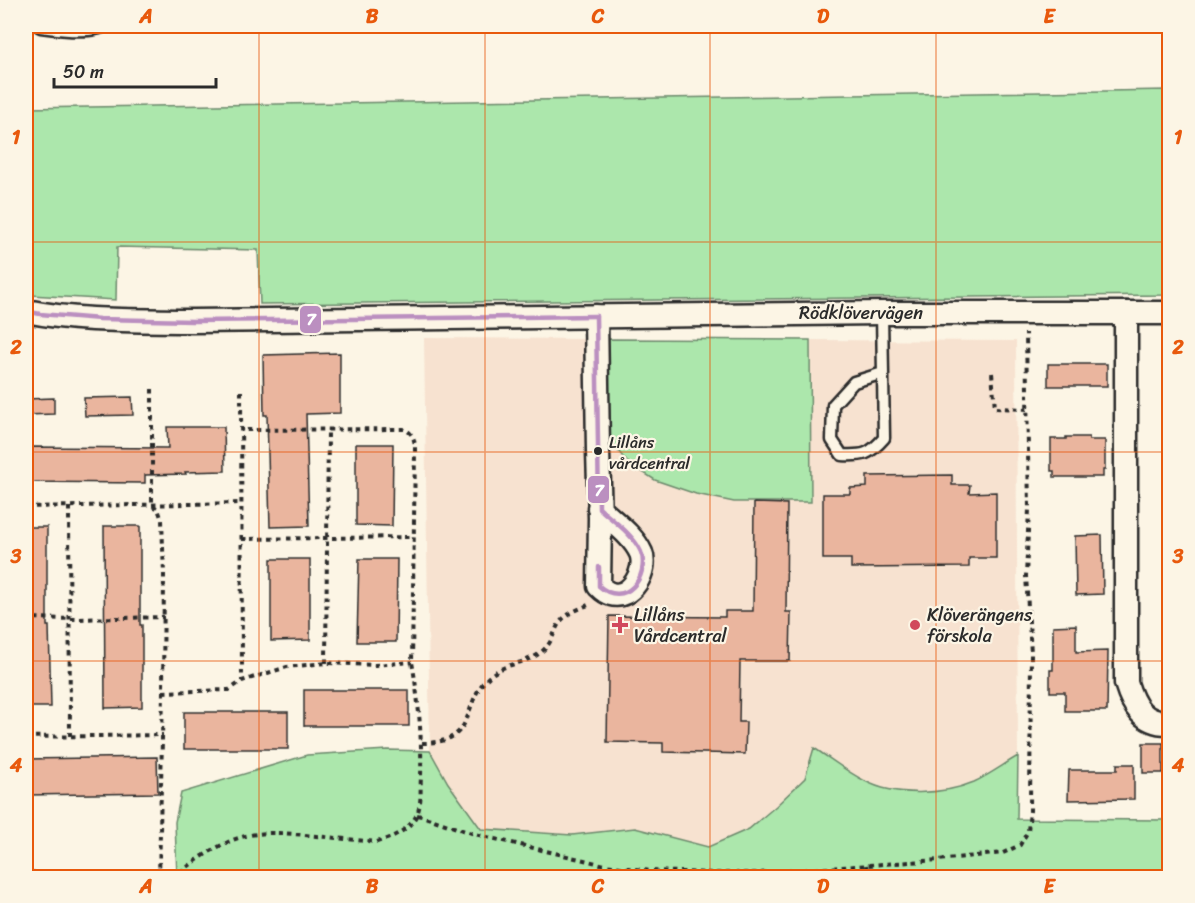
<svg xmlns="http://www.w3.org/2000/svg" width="1195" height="903" font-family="Sriracha,sans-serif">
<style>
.built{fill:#f7e2d0}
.green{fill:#ace7ac;stroke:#6c896c;stroke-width:1.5}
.building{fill:#eab59e;stroke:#2b2b2b;stroke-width:1.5}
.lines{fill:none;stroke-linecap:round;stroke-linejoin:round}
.lane-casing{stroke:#2b2b2b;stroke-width:15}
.street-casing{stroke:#2b2b2b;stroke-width:27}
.path{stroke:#2b2b2b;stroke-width:4;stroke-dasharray:4.5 4.5;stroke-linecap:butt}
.lane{stroke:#fcf5e5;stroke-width:10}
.street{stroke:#fcf5e5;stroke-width:22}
.bus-1-casing{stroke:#fcf5e5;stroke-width:9}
.bus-1{stroke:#bb8fc0;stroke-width:4.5}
.grid{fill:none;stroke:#e8590c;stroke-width:1.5;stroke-opacity:0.55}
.bus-dot{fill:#2b2b2b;stroke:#fcf5e5;stroke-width:2}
.poi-dot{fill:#d1495b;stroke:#fcf5e5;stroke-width:2}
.labels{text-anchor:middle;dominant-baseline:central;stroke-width:4.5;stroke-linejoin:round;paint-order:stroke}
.bus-label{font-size:16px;fill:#2b2b2b;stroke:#fcf5e5;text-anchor:start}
.street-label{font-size:18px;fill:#2b2b2b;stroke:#fcf5e5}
.poi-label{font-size:18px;fill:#2b2b2b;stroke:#fcf5e5;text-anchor:start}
.line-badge{stroke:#fcf5e5;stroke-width:2}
.badge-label{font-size:16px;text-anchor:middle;font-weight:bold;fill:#fff}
.neatline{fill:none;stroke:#e8590c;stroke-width:2}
.grid-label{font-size:20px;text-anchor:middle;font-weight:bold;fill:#e8590c}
</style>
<rect width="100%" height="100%" fill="#fcf5e5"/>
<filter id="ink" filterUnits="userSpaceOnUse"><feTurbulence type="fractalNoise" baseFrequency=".0167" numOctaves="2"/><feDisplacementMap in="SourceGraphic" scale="12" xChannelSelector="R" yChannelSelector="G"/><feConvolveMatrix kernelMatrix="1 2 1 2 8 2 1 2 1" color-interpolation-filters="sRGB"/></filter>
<g filter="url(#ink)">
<polygon class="built" points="424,338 1016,341 1018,756 974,782 944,791 907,792 887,789 865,781 814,748 805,778 776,806 749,829 708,847 635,828 572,835 480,829 448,783 430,751"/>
<g class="green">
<polygon points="1169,90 1169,295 260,304 258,250 117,247 116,300 30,295 26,293 26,108"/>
<polygon points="608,339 810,340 811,502 734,502 696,494 655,480 627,462 610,441"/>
<path d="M814 748C831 759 847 772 865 781 895 797 943 795 974 782 989 775 1004 764 1018 756L1017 819 1169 820V877H177L175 822 181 793 307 755 387 750 430 751 448 783 481 829 572 835 635 828 708 847 749 829 776 806 805 778Z"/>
</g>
<g class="building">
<polygon points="340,353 340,413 306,414 309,526 270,527 267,415 264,415 263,355"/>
<rect x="1048" y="364" width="59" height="22"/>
<polygon points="132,397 133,415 85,416 84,398"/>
<polygon points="54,398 54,414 26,415 26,399"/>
<polygon points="167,427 224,427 225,471 185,472 186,474 145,475 145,483 26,482 26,447 168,448"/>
<polygon points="1066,437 1089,437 1089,440 1105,440 1105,470 1103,470 1103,477 1054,477 1054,471 1051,471 1051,439 1066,439"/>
<polygon points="356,444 393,444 392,526 356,525"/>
<polygon points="952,475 952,485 970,485 969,493 996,492 996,558 969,558 969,567 851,568 851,559 823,559 823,494 850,494 850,488 867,487 867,476"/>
<polygon points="754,503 787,504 786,612 791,612 790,661 740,661 739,722 746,722 745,754 663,752 663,743 607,742 609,616 725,617 725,611 753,611"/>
<polygon points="104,526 140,526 140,625 142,625 142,707 105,708"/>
<polygon points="26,527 47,527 47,626 49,626 51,707 26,707"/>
<polygon points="1102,535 1103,594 1076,595 1075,536"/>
<polygon points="271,559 310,559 310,640 271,641"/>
<polygon points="359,559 397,559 396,642 357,642"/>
<polygon points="1076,625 1076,652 1108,651 1107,711 1065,711 1065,692 1050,692 1050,670 1053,670 1053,626"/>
<rect x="304" y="690" width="105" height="36"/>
<rect x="184" y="712" width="104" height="37"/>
<rect x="1143" y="743" width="20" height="30"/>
<polygon points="157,757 158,793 26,795 26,759"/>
<polygon points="1117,764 1134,764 1134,799 1068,800 1069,770 1117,770"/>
</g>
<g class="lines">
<g class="lane-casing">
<g id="lane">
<path d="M39 26 41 27C55 29 93 34 104 26"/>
<path d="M882 313 884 438C869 455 864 456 842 455L832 440 833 405 854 382 883 373"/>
</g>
</g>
<g class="street-casing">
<g id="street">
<path d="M26 311C80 322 137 320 193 321L882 313H1170"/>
<path d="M1126 313V683C1133 706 1143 724 1170 723"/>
<path d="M596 316 598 451 600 518 599 586C602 589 607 593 611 594 631 600 648 570 641 553 633 535 613 522 599 508"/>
</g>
</g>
<g class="path">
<polyline points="992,373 995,408 1028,409"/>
<polyline points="152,389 152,505 158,509 162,520 164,575 163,692 159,878"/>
<polyline points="241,391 242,681"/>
<polyline points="26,507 241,503"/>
<polyline points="69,507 70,736"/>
<polyline points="242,539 413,537"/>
<polyline points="26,618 76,619 164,617"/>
<polyline points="326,663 328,430"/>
<polyline points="163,692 229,690 242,681 287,667 326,663 375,665 412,662"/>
<polyline points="26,737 163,735"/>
<path d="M422 743C481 743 459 701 491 675 505 663 527 664 541 652 553 643 553 632 560 622 567 613 579 609 588 605"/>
<path d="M417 815C441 821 463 832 487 837L605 865 651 871 711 873H760L938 860 1003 853 1020 845 1028 831 1030 811 1031 653 1026 576 1029 509 1026 333"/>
<polyline points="26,865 39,878"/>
<polyline points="866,865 868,878"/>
<path d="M173 878C192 863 219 843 242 837 266 830 292 834 316 836 336 838 356 840 377 842 392 838 411 829 417 814 422 803 420 789 421 777 422 738 419 701 412 662L415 449C415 440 413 433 404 429L241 430"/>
</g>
<use href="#lane" class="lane"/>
<use href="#street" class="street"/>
<g class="bus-1-casing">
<g id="bus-1">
<polyline points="26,311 40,314 100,319 193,321 596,316"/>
<path d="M596 316 599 508C613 521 633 534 641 552 650 576 625 609 599 586V567"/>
</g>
</g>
<use href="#bus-1" class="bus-1"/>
</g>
</g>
<path class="grid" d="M259 26V878M485 26V878M710 26V878M936 26V878M26 242H1170M26 452H1170M26 661H1170"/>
<circle class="bus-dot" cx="598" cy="451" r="5"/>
<g class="poi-dot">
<path d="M617 616h6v6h6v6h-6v6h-6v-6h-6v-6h6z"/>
<circle cx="915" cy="625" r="6"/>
</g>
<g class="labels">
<g class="bus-label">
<text x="609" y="442">Lillåns<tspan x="609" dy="21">vårdcentral</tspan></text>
</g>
<g class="street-label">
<text x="861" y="313">Rödklövervägen</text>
</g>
<g class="poi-label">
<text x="634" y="615">Lillåns<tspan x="634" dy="21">Vårdcentral</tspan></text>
<text x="927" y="615">Klöverängens<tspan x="927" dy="21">förskola</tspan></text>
</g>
</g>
<g class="line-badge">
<rect x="299" y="305" width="23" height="29" rx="6" fill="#bb8fc0"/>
<rect x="587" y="475" width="23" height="29" rx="6" fill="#bb8fc0"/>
</g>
<g class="badge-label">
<text x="311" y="325">7</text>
<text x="599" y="496">7</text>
</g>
<rect width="1195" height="903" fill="none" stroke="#fcf5e5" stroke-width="66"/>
<path d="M54 78v9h162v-9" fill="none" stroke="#2b2b2b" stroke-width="3"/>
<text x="63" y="78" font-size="18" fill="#2b2b2b" stroke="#fcf5e5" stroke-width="4.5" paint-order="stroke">50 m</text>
<rect x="33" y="33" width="1129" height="837" class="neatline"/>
<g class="grid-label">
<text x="146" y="23">A</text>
<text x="372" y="23">B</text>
<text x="598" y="23">C</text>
<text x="823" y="23">D</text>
<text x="1049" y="23">E</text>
<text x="16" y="144">1</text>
<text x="1178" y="144">1</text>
<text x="16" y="354">2</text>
<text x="1178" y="354">2</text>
<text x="16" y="563">3</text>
<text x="1178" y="563">3</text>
<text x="16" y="772">4</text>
<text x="1178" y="772">4</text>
<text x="146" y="893">A</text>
<text x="372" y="893">B</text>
<text x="598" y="893">C</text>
<text x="823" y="893">D</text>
<text x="1049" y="893">E</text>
</g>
</svg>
